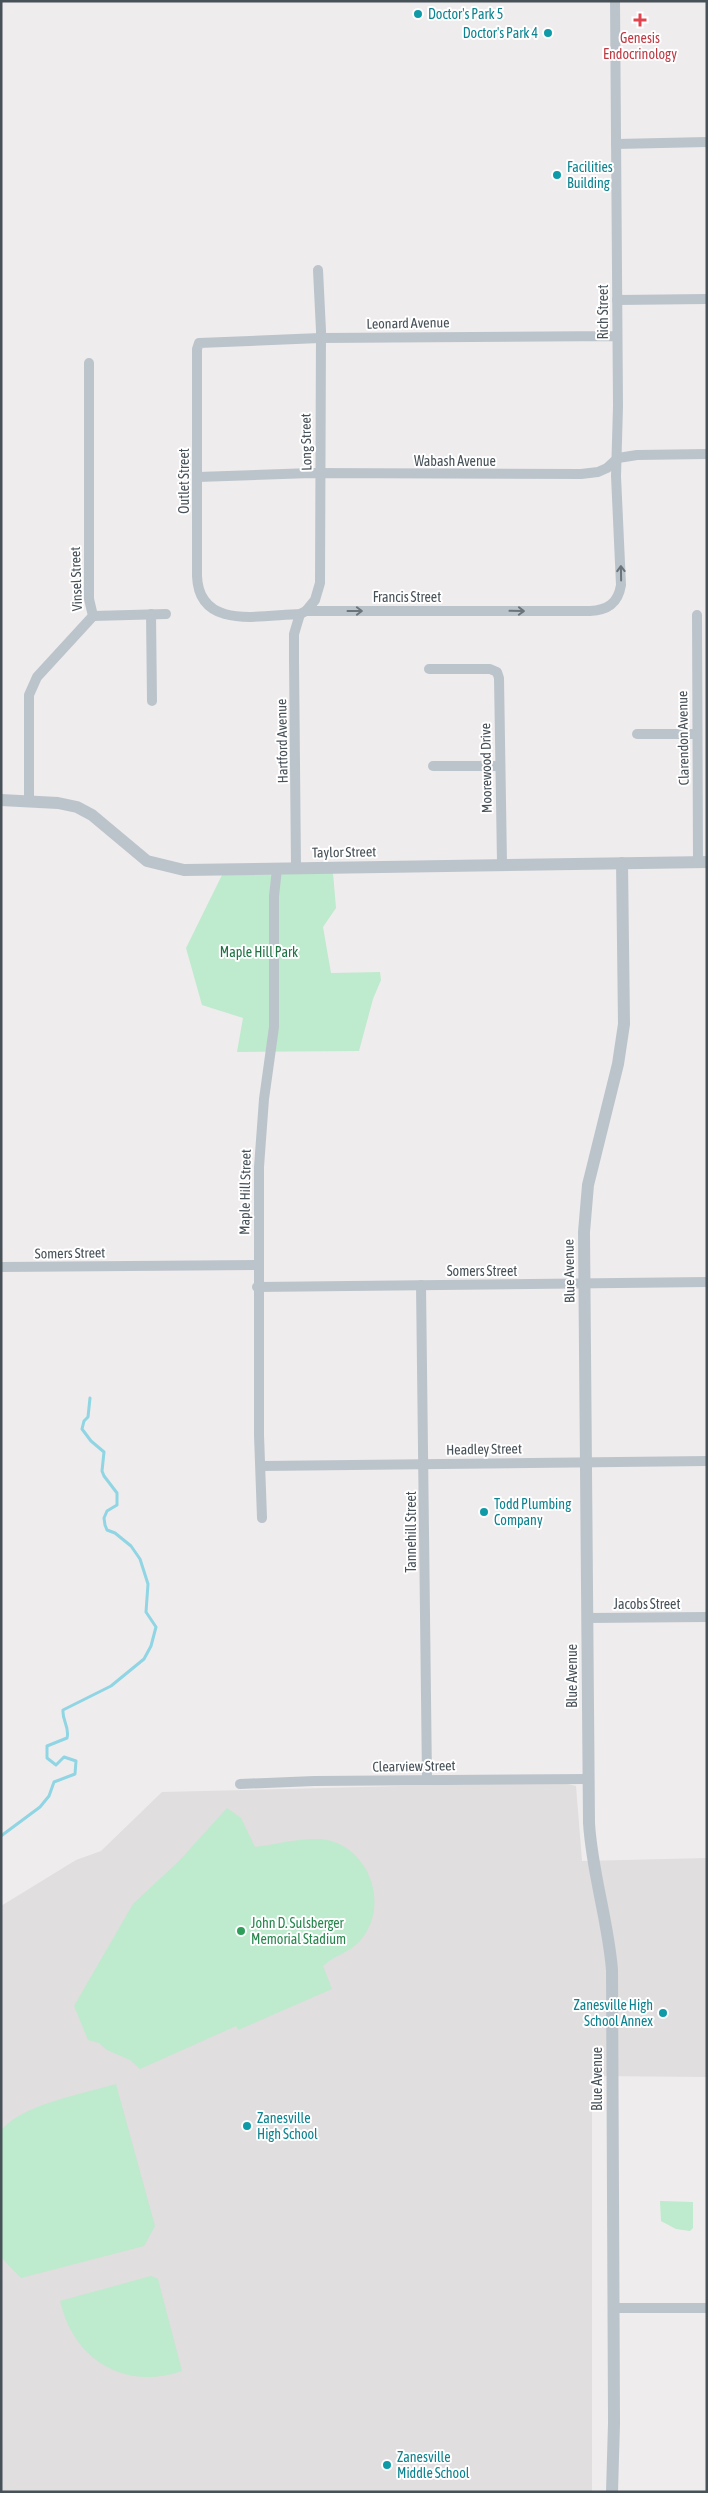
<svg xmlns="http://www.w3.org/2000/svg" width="708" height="2493" font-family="'Asap Condensed',sans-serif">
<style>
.education{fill:#e0dede}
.green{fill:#beeacd}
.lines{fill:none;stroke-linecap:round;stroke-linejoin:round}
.stream{stroke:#8fd5e3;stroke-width:3}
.minor{stroke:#bcc4cb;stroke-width:10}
.tertiary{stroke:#bcc4cb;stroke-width:12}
.oneway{stroke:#6a747a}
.culture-dot{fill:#0f9aa8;stroke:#fff;stroke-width:2}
.health-dot{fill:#e0444e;stroke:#fff;stroke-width:2}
.leisure-dot{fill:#2e9e5b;stroke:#fff;stroke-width:2}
.labels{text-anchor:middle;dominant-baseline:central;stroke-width:4;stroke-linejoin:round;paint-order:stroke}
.culture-label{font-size:14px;fill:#0d838f;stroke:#fff;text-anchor:start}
.health-label{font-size:14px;fill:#be3a42;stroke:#fff}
.street-label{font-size:14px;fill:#475158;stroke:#fff}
.park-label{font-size:14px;fill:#1e7244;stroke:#fff}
.leisure-label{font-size:14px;fill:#27864d;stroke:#fff;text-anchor:start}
</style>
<rect width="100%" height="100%" fill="#efeced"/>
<polygon class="education" points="559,1782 576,1786 582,1861 707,1858 707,2077 592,2076 592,2492 1,2492 1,1906 76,1860 101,1851 162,1792"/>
<g class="green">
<polygon points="333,873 336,908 323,927 331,973 380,972 381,980 373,999 359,1051 237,1052 243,1018 202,1005 186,948 222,875"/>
<path d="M227 1808 241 1818 255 1847C276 1845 311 1835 331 1841 372 1853 389 1908 360 1941 349 1953 334 1955 323 1966L332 1989 238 2030 236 2026 140 2069 130 2060 107 2050 99 2043 88 2040 74 2006 133 1904 180 1860Z"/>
<path d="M116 2084 155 2226 144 2246 21 2278 1 2257V2131C19 2105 86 2093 116 2084Z"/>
<polygon points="660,2201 693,2202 693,2228 690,2231 676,2229 661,2221"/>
<path d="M151 2276 158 2279 182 2371C124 2391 74 2360 60 2301Z"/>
</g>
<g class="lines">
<path class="stream" d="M1 1836 40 1807 49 1796 54 1782 75 1774 76 1761 64 1757 56 1765 47 1758V1746L67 1738C70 1727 62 1721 63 1710L111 1686 144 1659 151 1646 156 1627 146 1612 148 1584 140 1559 131 1546 115 1533 107 1530 105 1525 104 1518 107 1511 117 1505V1493L104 1476 102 1471 104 1452 91 1441 82 1429 84 1421 88 1417 90 1398"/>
<g class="minor">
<path d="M615 1 618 406 616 476 621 585C618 604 607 610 590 611H306L300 614C261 615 199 631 197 576V349L199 343 320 338 617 336"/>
<polyline points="616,144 707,142"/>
<polyline points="617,300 707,299"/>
<polyline points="198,477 311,473 581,474 598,472 607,468 618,458 637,455 707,454"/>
<polyline points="306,611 315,600 320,583 321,331 318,270"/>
<polyline points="151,614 152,701"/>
<polyline points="697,615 698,862"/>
<polyline points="93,616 166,614"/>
<polyline points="429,669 490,669 497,672 499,678 502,863"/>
<polyline points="637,734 697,734"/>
<polyline points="433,766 500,766"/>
<polyline points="29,801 29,695 37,677 93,616 89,599 89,363"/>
<polyline points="296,868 294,660 294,634 300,614"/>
<polyline points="1,1267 258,1265"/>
<polyline points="421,1285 427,1779"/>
<polyline points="257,1287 707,1282"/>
<polyline points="261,1466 707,1461"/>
<polyline points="262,1518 259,1435 259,1167 264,1099 274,1027 274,896 277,869"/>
<polyline points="587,1618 707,1617"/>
<polyline points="240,1784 314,1781 588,1779"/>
<polyline points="613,2308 707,2308"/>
</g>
<g class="tertiary">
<polyline points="1,800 58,803 77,807 92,815 147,861 184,870 707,862"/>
<path d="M612 2492 614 2423 612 1970C608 1920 592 1873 589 1823L584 1232 588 1185 618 1064 624 1024 622 863"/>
</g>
</g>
<defs><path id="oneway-shaft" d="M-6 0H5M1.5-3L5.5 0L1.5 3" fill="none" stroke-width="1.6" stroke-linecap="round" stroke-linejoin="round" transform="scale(1.25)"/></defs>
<g class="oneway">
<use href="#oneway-shaft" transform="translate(621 573) rotate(-91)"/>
<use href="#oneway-shaft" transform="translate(355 611)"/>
<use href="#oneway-shaft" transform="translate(517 611) rotate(1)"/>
</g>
<g class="culture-dot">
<circle cx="418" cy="14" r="5"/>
<circle cx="548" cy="33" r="5"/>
<circle cx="557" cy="175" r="5"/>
<circle cx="484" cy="1512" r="5"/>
<circle cx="663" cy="2013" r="5"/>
<circle cx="247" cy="2126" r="5"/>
<circle cx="387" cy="2465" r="5"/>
</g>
<path class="health-dot" d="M637.5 12.5h5v5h5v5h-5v5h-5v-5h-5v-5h5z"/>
<circle class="leisure-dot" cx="241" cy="1931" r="5"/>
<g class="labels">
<g class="culture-label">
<text x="428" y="14">Doctor's Park 5</text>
<text x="538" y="33" text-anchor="end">Doctor's Park 4</text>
<text x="567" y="167">Facilities<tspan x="567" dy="16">Building</tspan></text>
<text x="494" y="1504">Todd Plumbing<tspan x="494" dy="16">Company</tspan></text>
<text x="653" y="2005" text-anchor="end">Zanesville High<tspan x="653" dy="16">School Annex</tspan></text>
<text x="257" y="2118">Zanesville<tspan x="257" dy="16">High School</tspan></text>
<text x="397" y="2457">Zanesville<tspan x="397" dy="16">Middle School</tspan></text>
</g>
<g class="health-label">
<text x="640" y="38">Genesis<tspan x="640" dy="16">Endocrinology</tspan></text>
</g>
<g class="street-label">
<text transform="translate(603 312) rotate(-90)">Rich Street</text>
<text transform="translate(408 323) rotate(-1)">Leonard Avenue</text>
<text transform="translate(306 442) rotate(-91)">Long Street</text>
<text x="455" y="461">Wabash Avenue</text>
<text transform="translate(184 481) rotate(-90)">Outlet Street</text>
<text transform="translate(76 579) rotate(-92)">Vinsel Street</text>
<text x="407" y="597">Francis Street</text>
<text transform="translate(683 738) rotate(-91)">Clarendon Avenue</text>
<text transform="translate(282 741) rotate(-91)">Hartford Avenue</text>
<text transform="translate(486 768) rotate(-91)">Moorewood Drive</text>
<text transform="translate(344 852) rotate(-1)">Taylor Street</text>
<text transform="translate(245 1192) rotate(-89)">Maple Hill Street</text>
<text transform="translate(70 1253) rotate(-1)">Somers Street</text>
<text x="482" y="1271">Somers Street</text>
<text transform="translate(569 1271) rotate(-91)">Blue Avenue</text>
<text transform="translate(484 1449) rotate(-1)">Headley Street</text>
<text transform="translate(411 1532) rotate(-90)">Tannehill Street</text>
<text x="647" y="1604">Jacobs Street</text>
<text transform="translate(572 1676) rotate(-90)">Blue Avenue</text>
<text transform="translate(414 1766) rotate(-1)">Clearview Street</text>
<text transform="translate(597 2079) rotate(-90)">Blue Avenue</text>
</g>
<g class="park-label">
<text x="259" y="952">Maple Hill Park</text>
</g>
<g class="leisure-label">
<text x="251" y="1923">John D. Sulsberger<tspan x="251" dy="16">Memorial Stadium</tspan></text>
</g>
</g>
<rect width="708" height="2493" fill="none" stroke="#475158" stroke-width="5"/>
</svg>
